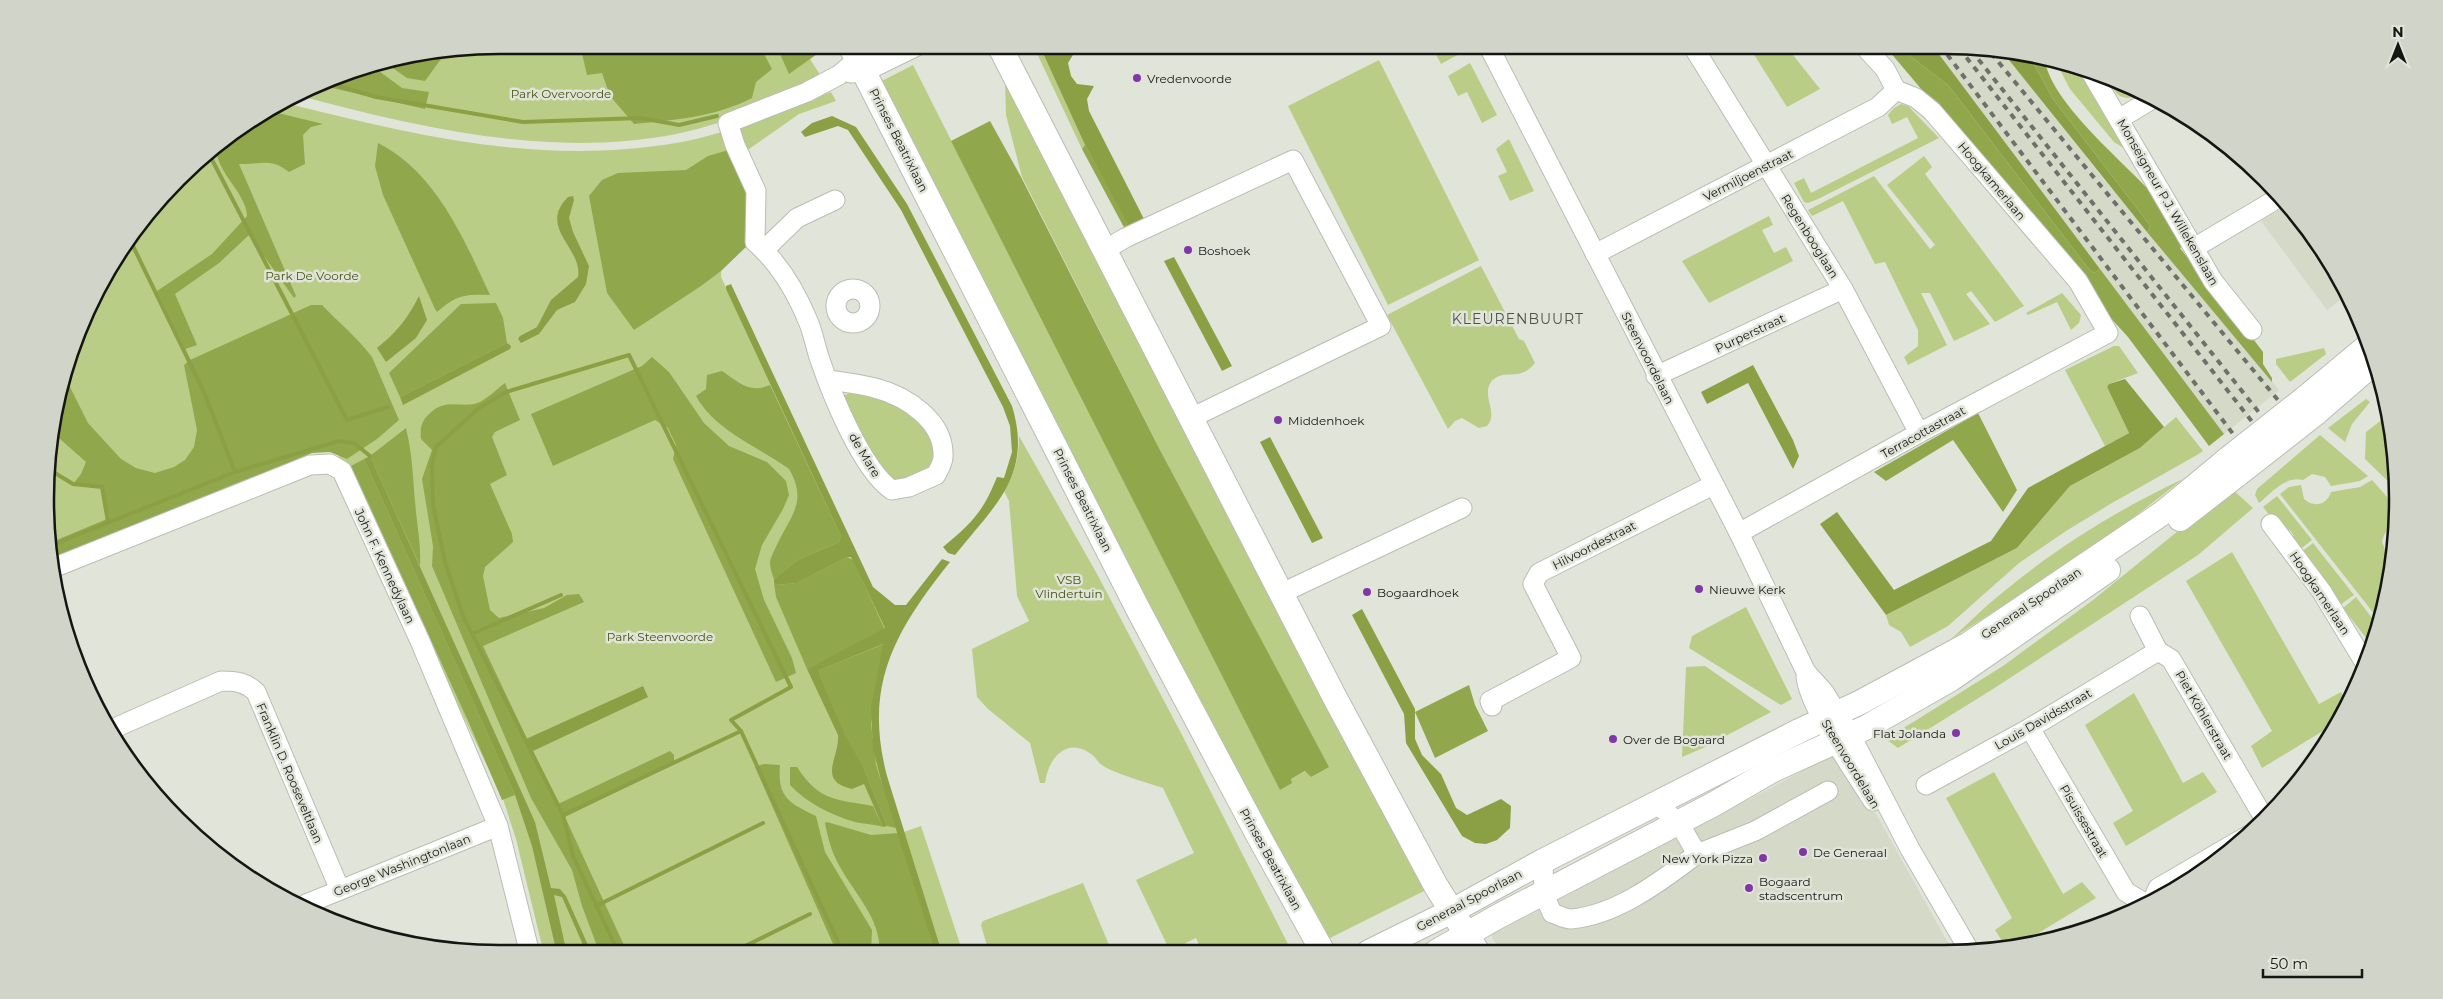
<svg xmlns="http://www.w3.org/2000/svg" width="2443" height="999" font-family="Montserrat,sans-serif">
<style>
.built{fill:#d4d9c8}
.green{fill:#bacd86}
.forest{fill:#91a74c}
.water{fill:#8ba045}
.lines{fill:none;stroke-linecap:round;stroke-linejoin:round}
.stream{stroke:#8ba045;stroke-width:4}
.minor-casing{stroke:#babdb3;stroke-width:21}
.major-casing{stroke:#babdb3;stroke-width:26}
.minor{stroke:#fff;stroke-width:19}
.major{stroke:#fff;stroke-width:24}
.rail{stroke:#6e7069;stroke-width:4;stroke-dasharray:6 6;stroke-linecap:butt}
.major-bridge-casing{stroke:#babdb3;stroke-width:26;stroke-linecap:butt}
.major-bridge{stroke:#fff;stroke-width:24}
.poi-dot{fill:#8036a8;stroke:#e0e4d9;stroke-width:2}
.labels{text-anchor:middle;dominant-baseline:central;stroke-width:5;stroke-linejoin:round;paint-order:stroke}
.poi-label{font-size:12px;fill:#151612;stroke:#e0e4d9;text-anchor:start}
.park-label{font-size:12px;fill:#475513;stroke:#e0e4d9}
.street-label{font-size:12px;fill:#151612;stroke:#e0e4d9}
.neighbourhood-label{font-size:14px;letter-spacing:1px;fill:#4f5249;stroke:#e0e4d9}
.rim{fill:none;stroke:#151612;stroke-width:2.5}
</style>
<rect width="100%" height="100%" fill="#e0e4d9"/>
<g class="built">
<polygon points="1932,45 2005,55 2106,182 2279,390 2224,434"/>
<polygon points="2288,205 2304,223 2348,294 2327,310 2261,221"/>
<polygon points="1841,751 1952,950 1500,951 1491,935"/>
</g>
<g class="green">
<path d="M500 45H801L826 84C777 102 727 123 676 134 549 159 418 127 296 95L353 69Z"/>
<polygon points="1033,45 1043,45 1042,51 1085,145 1082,149"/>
<polygon points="1431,45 1459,45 1463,52 1441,64"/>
<polygon points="1748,45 1785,45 1820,89 1787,107"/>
<polygon points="1379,60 1479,260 1388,305 1288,106"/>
<polygon points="1470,63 1497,115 1482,123 1467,92 1458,96 1448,76"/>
<polygon points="2057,64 2081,68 2135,155 2114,142 2070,89"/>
<polygon points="913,65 1243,716 1291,779 1306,771 1311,777 1290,697 1160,450 1022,177 1006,115 1005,81 1430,888 1330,938 1288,863 1251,806 878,83"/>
<path d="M2110 78 2142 93C2126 103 2113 97 2110 78Z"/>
<path d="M831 92 836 101 799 114 725 166 721 277 891 628 875 707 878 764 904 832 921 826 963 953 544 954 516 839 503 799 333 444 53 559 49 440 69 354 106 273 200 158 281 102C415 135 537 166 676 143 729 134 781 110 831 92Z"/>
<polygon points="1901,104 1908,106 1939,138 1818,199 1808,203 1804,202 1794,183 1804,178 1811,193 1918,138 1907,117 1892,124 1888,115 1894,108"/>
<polygon points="1509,139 1534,191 1510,201 1498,176 1507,172 1496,149"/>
<polygon points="1924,156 1932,167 1925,174 2024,306 1995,322 1971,291 1966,294 1990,324 1954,341 1930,293 1921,293 1947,345 1908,365 1904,357 1918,346 1918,330 1885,262 1875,264 1843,201 1812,216 1808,210 1874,176 1930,249 1935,245 1887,185"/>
<polygon points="1769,216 1773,225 1762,230 1774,253 1786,247 1793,261 1709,303 1682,261"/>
<path d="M1481 266 1519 339 1524 341 1535 363C1519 383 1503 367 1491 382 1481 396 1499 413 1487 426L1479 428 1462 418 1455 421 1448 429 1387 315Z"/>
<polygon points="2062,293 2081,315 2079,323 2071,330 2057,302 2028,315 2026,313"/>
<polygon points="2114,346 2119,346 2138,373 2109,384 2107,387 2129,433 2105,446 2065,370"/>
<polygon points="2324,348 2326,354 2290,382 2276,364 2276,359"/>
<polygon points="849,385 894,399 932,429 936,465 901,484 881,477 841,396 848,394"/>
<polygon points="2366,399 2370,402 2352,424 2345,442 2328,428"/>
<polygon points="2388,415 2397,469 2396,489 2365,459 2366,432"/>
<polygon points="2176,417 2203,451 2197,455 2112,503 2066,531 2019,563 1948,626 1910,647 1901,632 1889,625 1886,615 2017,548 2070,486 2140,448"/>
<path d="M2320 435 2368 476 2360 481 2331 486 2325 477 2312 474 2303 480C2285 476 2272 492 2259 503L2255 495 2257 489Z"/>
<path d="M1019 436 1097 574 1182 735 1292 952H1202L1196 938 1170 951 1136 880 1194 853 1163 788C1149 783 1112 773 1102 765 1098 763 1096 757 1091 754 1067 736 1048 758 1045 783H1040L1030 743 988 709 977 697 972 649 1029 621 1017 596 1009 501 1004 491C1015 473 1019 458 1019 436Z"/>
<path d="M2183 479 2098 545 1951 639C1968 624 1984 607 2002 593 2057 547 2119 509 2183 479Z"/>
<path d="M2372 480 2396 507C2395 524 2386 526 2382 542L2392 566 2382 609 2375 615 2280 494 2289 487 2301 485 2304 499C2314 508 2327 505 2331 492L2360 487Z"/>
<polygon points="2231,488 2253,508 2198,555 1993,689 1898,748 1886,739 2003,666 2093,600"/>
<polygon points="2277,496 2312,540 2298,551 2289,540 2294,536 2290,530 2284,533 2263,507"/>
<polygon points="2313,543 2354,595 2340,605 2300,553"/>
<polygon points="2232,552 2319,704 2341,692 2346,702 2336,723 2262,768 2251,746 2272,731 2186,581"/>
<polygon points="2356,597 2378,626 2373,647 2343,608"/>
<polygon points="1746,607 1792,699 1781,705 1689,648 1692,636"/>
<polygon points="1705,666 1771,712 1703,748 1682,757 1686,667"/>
<polygon points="2134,693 2183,783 2203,772 2217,792 2126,846 2113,823 2133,811 2085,725"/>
<polygon points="1994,772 2063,894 2082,882 2096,898 2019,945 2007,949 1995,930 2012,918 1946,798"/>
<polygon points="1083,883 1112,952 1025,953 1019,951 1017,953 989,953 981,925 983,921"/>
</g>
<g class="forest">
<path d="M580 45H755L764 54 772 69 756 82 752 98C715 117 675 120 634 124L610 96 602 73 587 75Z"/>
<polygon points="776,45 816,45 820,52 789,74"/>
<polygon points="1884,45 1896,45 1949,86 2088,268 2094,273 2100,269 2224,434 2209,446 2128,337 2097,303 2081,278"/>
<polygon points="441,55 441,59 425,81 407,78 387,64"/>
<path d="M2031 59 2045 62C2054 104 2119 158 2149 190L2157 193 2184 245 2180 248 2187 257 2190 255 2263 352V364L2272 378V382L2147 232 2150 228 2149 224 2053 99Z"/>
<polygon points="372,66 402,88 429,92 425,109 319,85 353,69"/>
<path d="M266 110 323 124 311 127 303 135 305 164 289 172C270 157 261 165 239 164L296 296 294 298 249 235 219 263 175 294 197 345 185 349 157 291 212 254 247 216C247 199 228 181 221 166 218 161 217 153 215 147Z"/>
<polygon points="990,121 1021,177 1160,450 1329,767 1311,777 1305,771 1291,779 1292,783 1280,790 951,141"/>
<path d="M378 143C436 172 464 239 490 295 464 294 457 295 437 312L435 309 383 195 375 166Z"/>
<polygon points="1085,145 1131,227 1127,233 1082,149"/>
<polygon points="732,149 753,194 748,245 721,271 701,286 634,330 607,293 589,196 602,180 618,173 686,170 708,156"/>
<polygon points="496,303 503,318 507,343 400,397 389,373 461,304"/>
<path d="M311 305H322C339 323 357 337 372 357L399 420 377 439 347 459 330 452 312 453 53 560 52 542 107 519 102 487 73 484 81 474 86 462 51 431 64 375 88 423 121 459 136 468 155 473 174 467 185 460 194 447 197 430 184 365 190 360Z"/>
<polygon points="652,357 669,372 704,423 729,446 767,462 786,481 789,495 783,509 762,545 755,569 764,600 792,658 796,673 776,682 673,459 676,445 668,428 655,420 553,466 531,414 642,366"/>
<path d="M722 371C738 382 750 394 770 385L841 536 839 542 798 560 774 579C772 574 770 568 770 563 770 559 773 553 775 549 789 517 809 503 789 469 758 446 716 432 696 396L706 389 707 375Z"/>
<path d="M505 383 520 420 495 432 492 437 507 475 490 484 512 534 513 542 485 567 483 576 490 610 499 618 544 608 567 595 579 594 584 602 483 646 558 804 670 751 674 755V764L565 817 628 954H600L582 906 572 870 531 798 432 566 433 546 422 479 432 450 421 439C420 428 421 422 429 414 447 396 464 410 480 402 489 397 497 389 505 383Z"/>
<polygon points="1978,413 2017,490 2003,512 1953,440 1886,481 1874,472"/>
<path d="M406 428C413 457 413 483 416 512 418 531 421 547 420 566L370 456Z"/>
<polygon points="364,459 515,795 502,800 469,723 351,466"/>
<polygon points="847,557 853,560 885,630 807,669 776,597 774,583 777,585 797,583"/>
<polygon points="884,644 871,724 876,765 896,828 887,826 864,769 849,746 819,673 820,670"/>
<polygon points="1469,685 1475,705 1488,731 1435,758 1415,712"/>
<path d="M764 764 780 765C777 798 790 803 816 816L825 852 872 930 871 953H837L755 767Z"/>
<path d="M790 767H797C820 802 836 799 873 806L883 827C874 824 864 824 855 822 831 815 807 803 790 785Z"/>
<path d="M827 822 871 835 898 833 935 953H880C880 917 856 896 840 867 832 853 828 839 825 823Z"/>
</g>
<g class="water">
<polygon points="1043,45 1079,45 1068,63 1071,76 1077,84 1094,86 1087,99 1089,111 1145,221 1131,227 1127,222 1085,145 1042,51"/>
<polygon points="1896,45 1932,45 2100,269 2094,273 2088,268 1949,86"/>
<polygon points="2005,55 2031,59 2053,99 2149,224 2150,228 2147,232"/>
<path d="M832 116 856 127 907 204 1012 406C1033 475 995 505 955 555L948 553 943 547C972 523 983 512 997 477L1004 478 1012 452 1010 426 1003 407 901 210 848 130 838 126 805 137 801 132 812 123Z"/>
<path d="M573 196 574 200 569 218 573 232 589 266 586 284 575 302 557 310 539 334 521 343 518 339 520 336 537 327 551 300 578 277C583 248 537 228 568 197Z"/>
<polygon points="1174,257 1232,366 1222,371 1164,261"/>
<path d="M731 284 873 587 895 605H906L942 559 950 562C895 631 863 685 887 776L942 953H935L883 788 873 749 871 709 883 644 820 670 819 673 845 735 864 769 887 826 883 827 864 784 852 789C816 781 840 757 838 735L807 669 885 628 851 557H847L797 583 777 585 774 583V579L798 560 839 542 841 536 726 289V286Z"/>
<path d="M419 296 427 320 416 338 386 362 377 348C396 333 408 318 419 296Z"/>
<polygon points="507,343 511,346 510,349 403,405 400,397"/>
<polygon points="1753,365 1793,440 1799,456 1793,469 1748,383 1707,404 1701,392"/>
<polygon points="2125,379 2164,427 2140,448 2070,486 2017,548 1886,615 1820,524 1837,512 1894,590 1991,541 2028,488 2129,433 2107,387 2109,384"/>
<polygon points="1270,437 1323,538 1312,543 1260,442"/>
<polygon points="370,456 535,822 551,888 560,889 566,896 592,954 587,954 562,897 554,895 567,954 557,954 532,846 515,795 364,459"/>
<polygon points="1362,609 1415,709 1415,739 1422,755 1441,774 1456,808 1467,815 1501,799 1511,806 1510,828 1497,840 1486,844 1475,843 1462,836 1406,743 1404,714 1352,615"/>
<polygon points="643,686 648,697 533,751 526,739"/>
</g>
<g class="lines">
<g class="stream">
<polyline points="325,82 376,97 523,122 641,118 679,125 717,116"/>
<polyline points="208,152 347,420 388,407"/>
<polyline points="131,242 204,392 235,472"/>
<polyline points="50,470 73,484 102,487 108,522"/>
<polyline points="52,545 235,472 339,441 354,443 370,456"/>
<polyline points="472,634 561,595"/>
<polyline points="563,815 741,731 843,953"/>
<polyline points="596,906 763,823"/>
<polyline points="731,953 810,914"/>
<polyline points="619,954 573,856 563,815 463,616 445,562 433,505 432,464 436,447 479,408 506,392 629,355 791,687 731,720 741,731"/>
</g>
<g class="minor-casing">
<g id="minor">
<polyline points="1488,45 1739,533 1806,672 1824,692 1850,734 1910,849 1969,950"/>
<polyline points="1692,45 1843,289 1919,433"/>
<polyline points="2089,69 2213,281 2252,330"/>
<polyline points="851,73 864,72 919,45"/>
<polyline points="2119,119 2154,98"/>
<polyline points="2194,248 2280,197"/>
<polyline points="764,250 797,218 835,200"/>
<polyline points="1105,250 1125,238 1293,160 1381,326 1191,418"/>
<polyline points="1595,254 1878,107 1896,90"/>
<circle cx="853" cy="306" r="17"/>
<polyline points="1656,376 1843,289"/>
<path d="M829 380C844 382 860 384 875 388 906 396 945 421 943 457 943 463 939 469 936 475L909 487 892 490C862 470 831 393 819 357 815 345 813 332 808 321 796 292 778 262 755 242L756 191 735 145 728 123 807 92 839 75 858 59 885 45"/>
<polyline points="2271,524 2322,592 2365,663"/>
<polyline points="1739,533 1919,433 2108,333 2078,281 1932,111 1916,98 1896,90 1885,69 1863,45"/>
<polyline points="53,568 310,465 330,464 342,471 420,641 498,826 530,954"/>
<polyline points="1282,593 1462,508"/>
<polyline points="2140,616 2158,651 2171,659 2264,818"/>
<path d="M1806 676C1807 704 1856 774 1873 801"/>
<polyline points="1492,706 1490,701 1571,658 1533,584 1539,573 1713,485"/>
<polyline points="2030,728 2126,892 2148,905"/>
<path d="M110 730 221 681C236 681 245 682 256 692L340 890"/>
<polyline points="1926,785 2030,728 2158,651"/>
<polyline points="1697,854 1755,831 1828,791"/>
<path d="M1543 861 1544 894 1552 913C1558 915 1565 919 1571 919 1617 915 1661 881 1697 854L1679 823 1657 804"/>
<polyline points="2152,902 2158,888 2249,835"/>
<polyline points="306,904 498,826"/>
</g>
</g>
<g class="major-casing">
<g id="major">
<polyline points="850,45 1139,611 1258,835 1323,952"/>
<polyline points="999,45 1334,696 1436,886 1477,951"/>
<polyline points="2304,399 2369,345"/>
<polyline points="2316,413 2375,362"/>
<polyline points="2180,519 2238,474"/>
<polyline points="1369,952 1452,911 1543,861 1799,731 1861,702 1969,644 2164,512 2228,459"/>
<polyline points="1436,952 1497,917 1714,804 1771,771 1867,727 1951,679 2108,570"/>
</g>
</g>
<use href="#minor" class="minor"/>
<use href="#major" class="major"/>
<g class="rail">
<polyline points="1940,45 2261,471"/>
<polyline points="1959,48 2279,456"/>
<polyline points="1971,50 2288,449"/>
<polyline points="1991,53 2306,434"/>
</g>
<g class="major-bridge-casing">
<g id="major-bridge">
<polyline points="2228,459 2304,399"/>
<polyline points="2238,474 2316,413"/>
</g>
</g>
<use href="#major-bridge" class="major-bridge"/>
</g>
<g class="poi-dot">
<circle cx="1137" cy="78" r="5"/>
<circle cx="1188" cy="250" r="5"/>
<circle cx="1278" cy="420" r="5"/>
<circle cx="1699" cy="589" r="5"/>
<circle cx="1367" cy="592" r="5"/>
<circle cx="1956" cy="733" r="5"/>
<circle cx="1613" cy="739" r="5"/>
<circle cx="1803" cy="852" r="5"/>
<circle cx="1763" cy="858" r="5"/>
<circle cx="1749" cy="888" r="5"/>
</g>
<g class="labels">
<g class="poi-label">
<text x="1147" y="78">Vredenvoorde</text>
<text x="1198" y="250">Boshoek</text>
<text x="1288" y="420">Middenhoek</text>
<text x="1709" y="589">Nieuwe Kerk</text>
<text x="1377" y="592">Bogaardhoek</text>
<text x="1946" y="733" text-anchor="end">Flat Jolanda</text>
<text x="1623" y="739">Over de Bogaard</text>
<text x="1813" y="852">De Generaal</text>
<text x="1753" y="858" text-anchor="end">New York Pizza</text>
<text x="1759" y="881">Bogaard<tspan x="1759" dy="14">stadscentrum</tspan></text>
</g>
<g class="park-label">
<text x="561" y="93">Park Overvoorde</text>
<text x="312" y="275">Park De Voorde</text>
<text x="1069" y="579">VSB<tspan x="1069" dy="14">Vlindertuin</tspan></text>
<text x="660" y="636">Park Steenvoorde</text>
</g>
<g class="street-label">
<text transform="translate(899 140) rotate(63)">Prinses Beatrixlaan</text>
<text transform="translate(1748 175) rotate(-27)">Vermiljoenstraat</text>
<text transform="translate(1992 181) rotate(50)">Hoogkamerlaan</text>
<text transform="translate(2168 202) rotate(60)">Monseigneur P.J. Willekenslaan</text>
<text transform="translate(1810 236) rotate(58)">Regenbooglaan</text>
<text transform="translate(1750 333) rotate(-25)">Purperstraat</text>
<text transform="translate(1648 358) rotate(63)">Steenvoordelaan</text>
<text transform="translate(1923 432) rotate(-29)">Terracottastraat</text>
<text transform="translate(865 455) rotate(59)">de Mare</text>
<text transform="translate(1083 500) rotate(63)">Prinses Beatrixlaan</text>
<text transform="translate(1594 545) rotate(-27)">Hilvoordestraat</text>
<text transform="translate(385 566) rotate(65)">John F. Kennedylaan</text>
<text transform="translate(2320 593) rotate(56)">Hoogkamerlaan</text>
<text transform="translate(2031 603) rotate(-34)">Generaal Spoorlaan</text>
<text transform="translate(2204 715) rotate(60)">Piet Köhlerstraat</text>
<text transform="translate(2043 719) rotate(-30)">Louis Davidsstraat</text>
<text transform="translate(1851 764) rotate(59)">Steenvoordelaan</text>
<text transform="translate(290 773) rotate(67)">Franklin D. Rooseveltlaan</text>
<text transform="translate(2084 821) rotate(60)">Pisuissestraat</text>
<text transform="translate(1271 859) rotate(61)">Prinses Beatrixlaan</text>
<text transform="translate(402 865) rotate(-22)">George Washingtonlaan</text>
<text transform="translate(1469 900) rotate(-28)">Generaal Spoorlaan</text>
</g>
<g class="neighbourhood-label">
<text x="1518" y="319">KLEURENBUURT</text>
</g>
</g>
<path d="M0 0H2443V999H0ZM499 54H1944A445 445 0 0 1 2389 499V500A445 445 0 0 1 1944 945H499A445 445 0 0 1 54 500V499A445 445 0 0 1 499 54Z" fill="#d0d4c9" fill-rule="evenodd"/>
<path class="rim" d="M499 54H1944A445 445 0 0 1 2389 499V500A445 445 0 0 1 1944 945H499A445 445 0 0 1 54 500V499A445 445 0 0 1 499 54Z"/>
<g transform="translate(2398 45)" stroke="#e0e4d9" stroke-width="4" paint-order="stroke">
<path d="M0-4L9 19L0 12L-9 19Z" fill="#151612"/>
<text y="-8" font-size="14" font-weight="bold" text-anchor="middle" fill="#151612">N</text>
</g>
<path d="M2263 969v8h99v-8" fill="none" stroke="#151612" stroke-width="2.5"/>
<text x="2270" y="969" font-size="15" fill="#151612" stroke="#e0e4d9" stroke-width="4" paint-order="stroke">50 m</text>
</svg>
